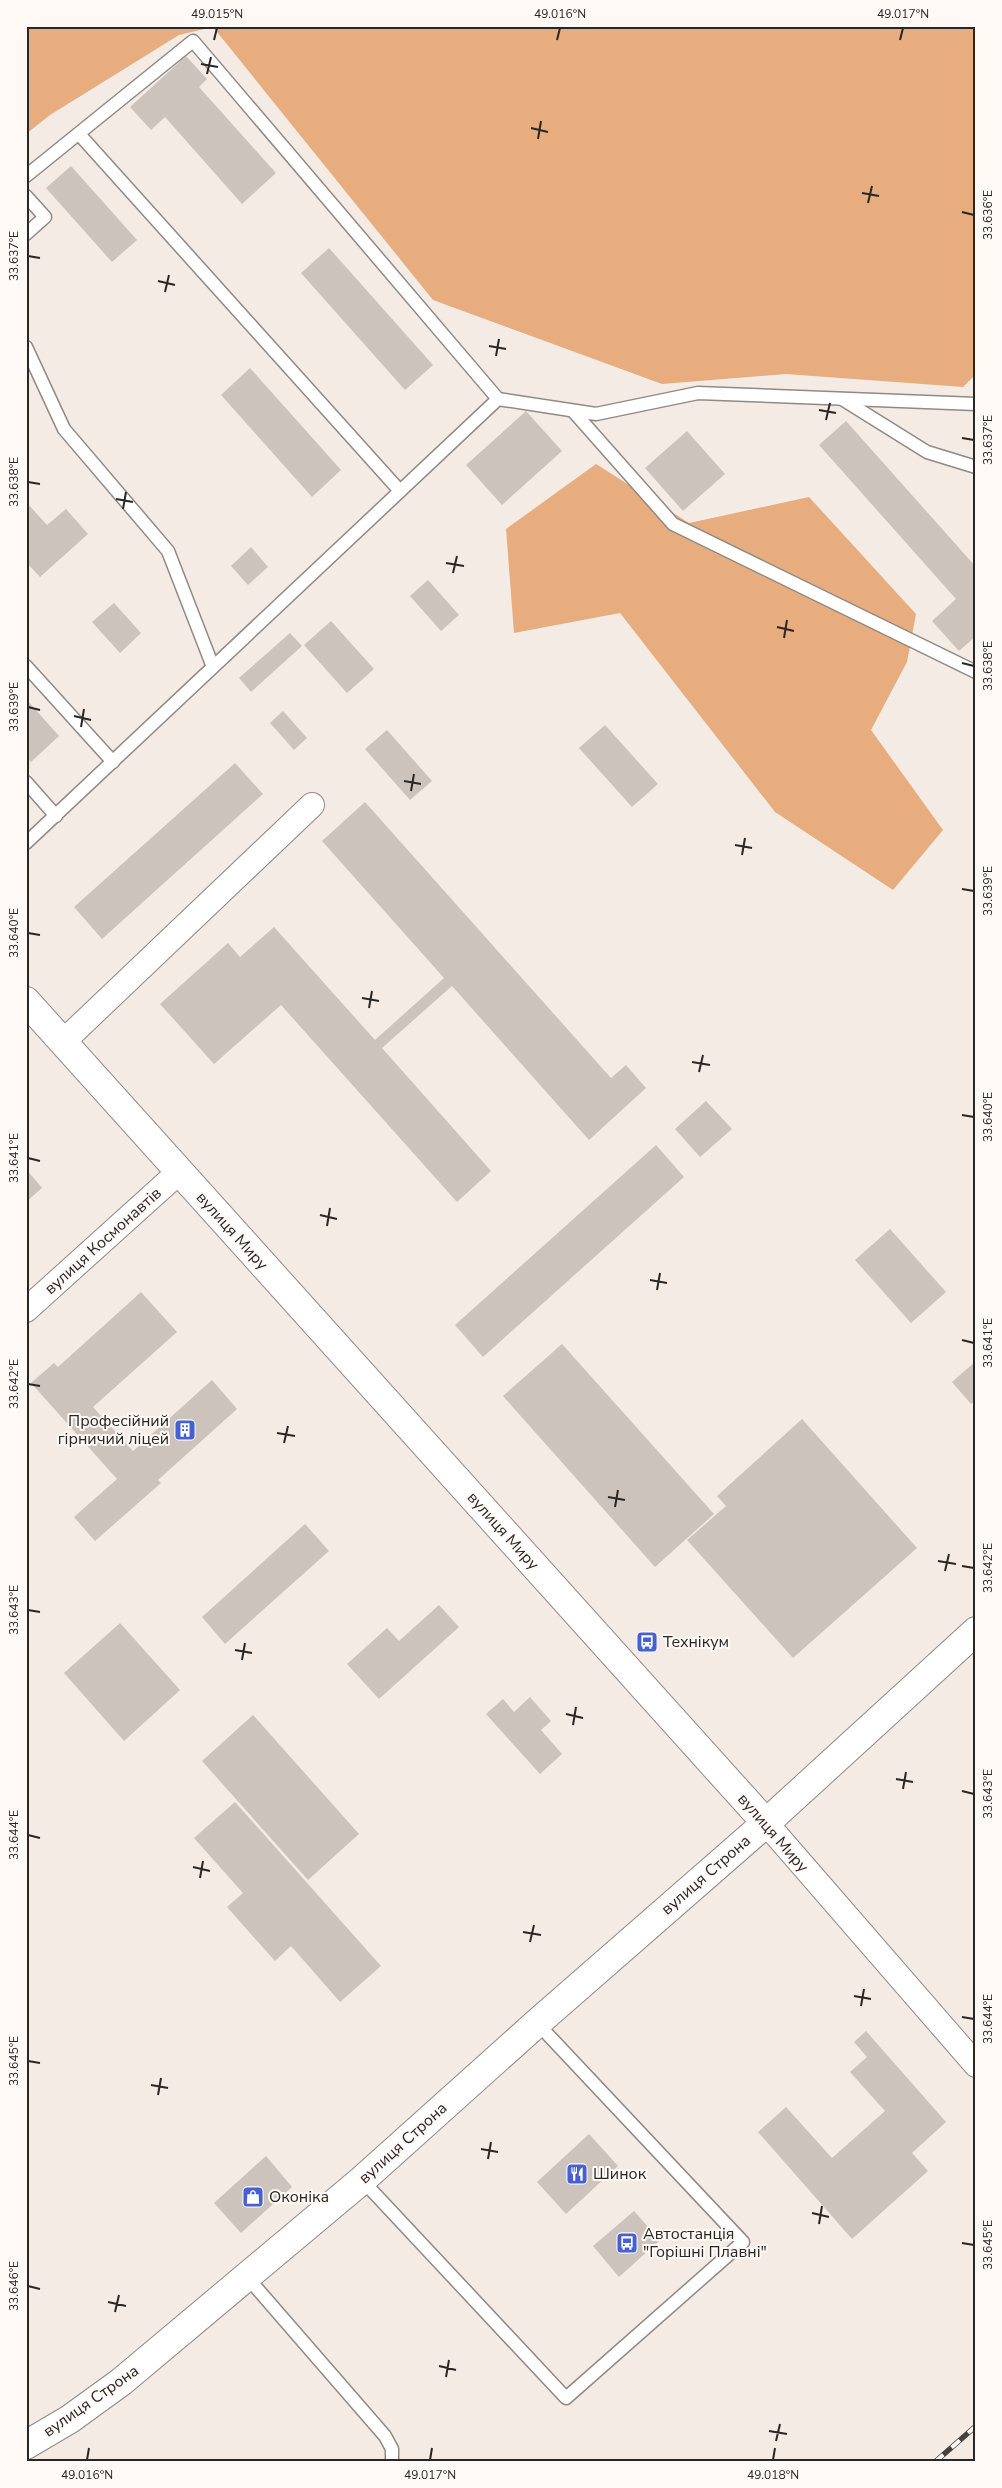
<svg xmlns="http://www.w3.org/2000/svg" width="1002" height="2488" font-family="'Nunito Sans',sans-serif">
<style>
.forest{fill:#e7ad7e}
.building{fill:#ccc3bd}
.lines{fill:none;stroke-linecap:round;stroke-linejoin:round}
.service-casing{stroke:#918983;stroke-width:15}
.minor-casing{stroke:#918983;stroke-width:26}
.tertiary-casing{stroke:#918983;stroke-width:30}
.secondary-casing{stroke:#918983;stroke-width:30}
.service{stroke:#fff;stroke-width:12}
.minor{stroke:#fff;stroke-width:24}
.tertiary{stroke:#fff;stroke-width:28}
.secondary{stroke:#fff;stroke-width:28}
.rail-casing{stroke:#45413e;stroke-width:5.5}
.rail{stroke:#fff9f5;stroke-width:4;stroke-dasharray:11;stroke-linecap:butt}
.ticks{fill:none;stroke:#292623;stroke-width:2}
.labels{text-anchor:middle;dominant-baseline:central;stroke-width:4;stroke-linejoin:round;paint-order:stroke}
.street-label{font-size:16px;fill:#292623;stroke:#fff9f5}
.poi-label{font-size:16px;fill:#292623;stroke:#fff9f5;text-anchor:start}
.neatline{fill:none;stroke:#292623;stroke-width:2}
.ticks-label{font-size:12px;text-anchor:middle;fill:#292623}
</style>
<rect width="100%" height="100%" fill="#f4ebe5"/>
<g class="forest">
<polygon points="26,26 976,26 976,374 963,387 786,374 662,384 433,300 213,27 179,35 50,115 26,134"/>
<polygon points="596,464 689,523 809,497 916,614 907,662 871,730 943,830 893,890 775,812 620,613 514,633 506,529"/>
</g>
<g class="building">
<polygon points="186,56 207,79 199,87 276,173 242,204 165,117 151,130 130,107"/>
<polygon points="71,166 137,240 112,262 46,188"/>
<polygon points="329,248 433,365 405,390 301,273"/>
<polygon points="250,368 341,470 312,497 221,395"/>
<polygon points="526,411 562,451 502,505 466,465"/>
<polygon points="846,421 976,567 976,636 959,651 932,621 956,599 819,445"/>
<polygon points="687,431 725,474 683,511 645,468"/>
<polygon points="26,502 47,525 66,509 88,534 40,577 26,562"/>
<polygon points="251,547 268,567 248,585 231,566"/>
<polygon points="428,580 459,615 441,631 410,596"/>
<polygon points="114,603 141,633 120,653 92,622"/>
<polygon points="331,621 374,669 347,693 304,645"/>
<polygon points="290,633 302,646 251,692 239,678"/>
<polygon points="26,699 59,736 31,762 26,757"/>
<polygon points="283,711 307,738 294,750 270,723"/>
<polygon points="605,725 658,784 632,807 579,748"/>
<polygon points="387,730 432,781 410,800 365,749"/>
<polygon points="235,763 263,794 102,939 74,907"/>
<polygon points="365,802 611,1078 626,1065 646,1088 589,1140 452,986 382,1048 491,1171 457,1202 281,1005 214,1064 160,1004 228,943 240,957 274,927 375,1040 444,978 322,841"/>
<polygon points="706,1101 732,1129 700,1157 675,1129"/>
<polygon points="656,1145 684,1177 483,1357 455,1325"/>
<polygon points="26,1169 42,1188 26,1202"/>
<polygon points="890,1229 946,1292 911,1323 855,1260"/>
<polygon points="141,1292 177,1332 93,1407 133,1451 212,1380 237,1409 158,1480 161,1483 95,1541 74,1517 117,1479 31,1383 54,1363 58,1367"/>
<polygon points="562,1344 714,1514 655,1567 503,1396"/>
<polygon points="976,1361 976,1400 971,1404 952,1382"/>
<polygon points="802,1419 917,1548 793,1658 687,1540 726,1506 717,1496"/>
<polygon points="305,1524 329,1551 225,1644 202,1617"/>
<polygon points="439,1605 459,1627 379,1699 347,1664 387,1628 399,1641"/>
<polygon points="120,1623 180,1690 124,1741 64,1673"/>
<polygon points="530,1697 551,1721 541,1730 562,1754 540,1774 486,1714 503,1699 514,1712"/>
<polygon points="253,1715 359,1834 308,1880 202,1761"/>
<polygon points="235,1802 381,1966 340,2002 291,1946 275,1961 227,1907 243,1893 194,1838"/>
<polygon points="866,2031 946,2122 912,2153 928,2171 852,2239 758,2132 786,2107 832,2158 885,2111 850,2072 867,2057 854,2042"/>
<polygon points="589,2134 618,2166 566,2214 537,2182"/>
<polygon points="266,2156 292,2187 241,2233 214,2203"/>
<polygon points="634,2211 660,2240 619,2277 593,2246"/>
</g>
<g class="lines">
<g class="service-casing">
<g id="service">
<polyline points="79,134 400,491"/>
<polyline points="26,176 193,41 498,399 596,414 698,393 976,404"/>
<polyline points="26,196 45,217 26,234"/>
<polyline points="26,347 64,429 168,551 213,667"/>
<polyline points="842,399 927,452 976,467"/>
<polyline points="573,411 673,524 976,672"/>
<polyline points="26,666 113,762"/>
<polyline points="26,782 56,816"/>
<polyline points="26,843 498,399"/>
<polyline points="362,2180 566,2398 743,2242 537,2023"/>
<polyline points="247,2277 385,2436 392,2449 392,2462"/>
</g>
</g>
<g class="minor-casing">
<g id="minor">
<polyline points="63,1042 312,805"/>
<polyline points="26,1310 179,1172"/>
<polyline points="766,1823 976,2065"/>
</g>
</g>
<g class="tertiary-casing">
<polyline id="tertiary" points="26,2445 70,2419 121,2382 362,2180 537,2023 766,1823"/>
</g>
<g class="secondary-casing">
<polyline id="secondary" points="26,1001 766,1823 976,1631"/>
</g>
<use href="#service" class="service"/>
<use href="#minor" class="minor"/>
<use href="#tertiary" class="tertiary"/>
<use href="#secondary" class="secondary"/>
<g class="rail-casing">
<polyline id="rail" points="935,2462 976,2426"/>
</g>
<use href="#rail" class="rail"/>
</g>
<path class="ticks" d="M214 40 217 28M557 40 560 28M900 40 903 28M201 64 218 67M207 74 211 57M531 128 548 132M538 139 541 121M862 193 879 196M868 203 872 186M962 212 974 215M28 256 40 258M158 281 175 285M165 292 169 275M489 346 506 349M496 356 499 339M819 410 836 413M826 420 830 403M962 438 974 440M28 482 40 484M116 499 133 502M123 509 126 492M446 563 464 566M453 573 457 556M777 627 794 631M784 638 787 620M962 663 974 666M28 707 40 710M74 716 91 720M81 727 84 709M404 781 421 784M411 791 414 774M735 845 752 848M742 855 745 838M962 889 974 891M28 933 40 935M362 998 379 1001M369 1008 372 991M692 1062 710 1065M699 1072 703 1055M962 1115 974 1117M28 1158 40 1161M320 1215 337 1219M327 1226 330 1208M650 1280 667 1283M657 1290 660 1273M962 1340 974 1343M28 1384 40 1386M277 1433 295 1436M284 1443 288 1426M608 1497 625 1500M615 1507 618 1490M938 1561 956 1564M962 1566 974 1568M945 1571 949 1554M28 1610 40 1612M235 1650 252 1653M242 1660 245 1643M566 1714 583 1718M573 1725 576 1707M896 1779 913 1782M903 1789 906 1772M962 1791 974 1794M28 1835 40 1838M193 1867 210 1871M200 1878 203 1861M523 1932 541 1935M530 1942 534 1925M854 1996 871 1999M861 2006 864 1989M962 2017 974 2019M28 2061 40 2063M151 2085 168 2088M158 2095 161 2078M481 2149 498 2152M488 2159 491 2142M812 2213 829 2217M819 2224 822 2206M962 2243 974 2245M28 2286 40 2289M108 2302 126 2306M115 2312 119 2295M439 2366 456 2370M446 2377 449 2360M769 2431 787 2434M776 2441 780 2424M87 2460 89 2448M430 2460 432 2448M773 2460 775 2448"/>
<defs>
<g id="building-square" transform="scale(1.125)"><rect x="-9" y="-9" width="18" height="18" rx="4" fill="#4660d3" stroke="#fff9f5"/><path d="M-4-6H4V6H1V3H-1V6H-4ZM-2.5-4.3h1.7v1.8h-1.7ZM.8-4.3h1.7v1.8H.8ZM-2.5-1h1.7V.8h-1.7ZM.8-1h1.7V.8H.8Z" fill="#fff"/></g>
<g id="bus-square" transform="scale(1.125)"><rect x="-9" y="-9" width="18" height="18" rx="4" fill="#4660d3" stroke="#fff9f5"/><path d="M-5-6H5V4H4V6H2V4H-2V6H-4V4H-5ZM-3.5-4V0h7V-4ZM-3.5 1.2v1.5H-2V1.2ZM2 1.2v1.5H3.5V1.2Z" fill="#fff"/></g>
<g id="restaurant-square" transform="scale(1.125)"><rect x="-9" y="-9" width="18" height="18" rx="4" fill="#4660d3" stroke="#fff9f5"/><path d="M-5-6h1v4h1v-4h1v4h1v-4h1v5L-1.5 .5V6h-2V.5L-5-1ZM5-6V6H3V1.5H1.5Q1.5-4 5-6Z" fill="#fff"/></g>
<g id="shop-square" transform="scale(1.125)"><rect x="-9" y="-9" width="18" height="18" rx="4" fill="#4660d3" stroke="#fff9f5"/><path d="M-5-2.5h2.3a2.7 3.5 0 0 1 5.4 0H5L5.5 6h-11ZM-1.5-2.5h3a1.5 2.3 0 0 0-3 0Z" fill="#fff"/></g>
</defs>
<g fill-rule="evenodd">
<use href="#building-square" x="185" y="1430"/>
<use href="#bus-square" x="647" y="1642"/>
<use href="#restaurant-square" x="577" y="2174"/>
<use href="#shop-square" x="253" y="2197"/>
<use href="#bus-square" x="627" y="2243"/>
</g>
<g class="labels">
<g class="street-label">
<text transform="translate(232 1231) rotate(48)">вулиця Миру</text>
<text transform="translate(103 1241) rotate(-42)">вулиця Космонавтів</text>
<text transform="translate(503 1531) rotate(48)">вулиця Миру</text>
<text transform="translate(773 1833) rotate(49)">вулиця Миру</text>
<text transform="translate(706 1875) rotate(-41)">вулиця Строна</text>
<text transform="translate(403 2143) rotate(-42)">вулиця Строна</text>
<text transform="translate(91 2401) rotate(-35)">вулиця Строна</text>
</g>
<g class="poi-label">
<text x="169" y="1421" text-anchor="end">Професійний<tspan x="169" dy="18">гірничий ліцей</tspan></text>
<text x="663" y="1642">Технікум</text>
<text x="593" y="2174">Шинок</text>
<text x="269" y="2197">Оконіка</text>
<text x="643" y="2234">Автостанція<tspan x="643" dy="18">"Горішні Плавні"</tspan></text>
</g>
</g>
<rect width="1002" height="2488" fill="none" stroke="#fff9f5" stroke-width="55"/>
<rect x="28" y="28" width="946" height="2432" class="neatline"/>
<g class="ticks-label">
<text x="217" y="18">49.015°N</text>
<text x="560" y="18">49.016°N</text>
<text x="903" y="18">49.017°N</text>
<text transform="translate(988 215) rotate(-90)" y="4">33.636°E</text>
<text transform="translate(14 256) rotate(-90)" y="4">33.637°E</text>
<text transform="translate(988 440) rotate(-90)" y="4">33.637°E</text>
<text transform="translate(14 482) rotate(-90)" y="4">33.638°E</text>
<text transform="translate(988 666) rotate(-90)" y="4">33.638°E</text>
<text transform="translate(14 707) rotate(-90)" y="4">33.639°E</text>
<text transform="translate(988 891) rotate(-90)" y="4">33.639°E</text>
<text transform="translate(14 933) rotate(-90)" y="4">33.640°E</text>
<text transform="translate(988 1117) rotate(-90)" y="4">33.640°E</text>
<text transform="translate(14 1158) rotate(-90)" y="4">33.641°E</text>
<text transform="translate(988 1343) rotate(-90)" y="4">33.641°E</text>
<text transform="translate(14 1384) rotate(-90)" y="4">33.642°E</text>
<text transform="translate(988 1568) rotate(-90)" y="4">33.642°E</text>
<text transform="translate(14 1610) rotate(-90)" y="4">33.643°E</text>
<text transform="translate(988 1794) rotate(-90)" y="4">33.643°E</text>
<text transform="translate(14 1835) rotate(-90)" y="4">33.644°E</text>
<text transform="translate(988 2019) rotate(-90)" y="4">33.644°E</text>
<text transform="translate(14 2061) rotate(-90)" y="4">33.645°E</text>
<text transform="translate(988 2245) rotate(-90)" y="4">33.645°E</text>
<text transform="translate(14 2286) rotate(-90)" y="4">33.646°E</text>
<text x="87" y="2479">49.016°N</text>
<text x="430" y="2479">49.017°N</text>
<text x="773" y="2479">49.018°N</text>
</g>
</svg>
